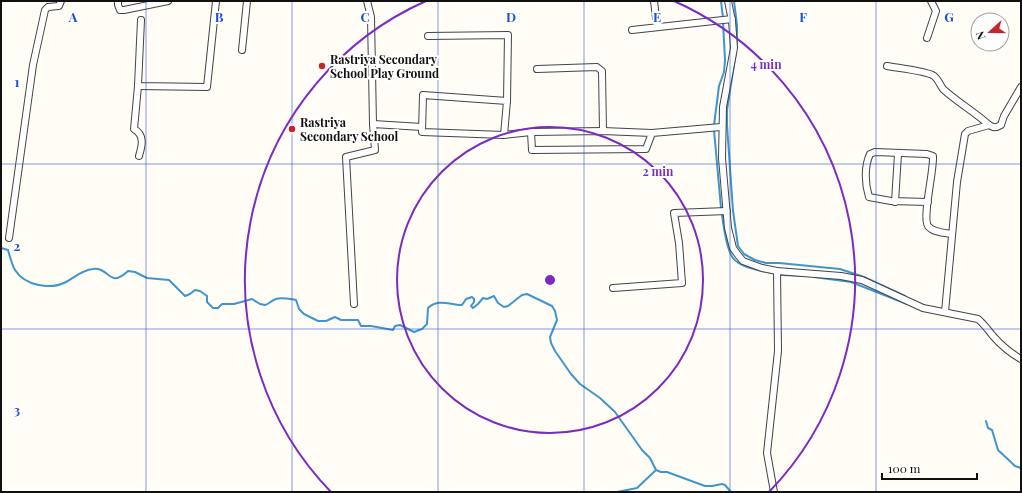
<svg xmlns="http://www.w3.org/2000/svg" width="1022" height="493" font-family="'Playfair Display',serif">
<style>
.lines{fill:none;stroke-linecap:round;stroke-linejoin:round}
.stream{stroke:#3f96cf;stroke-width:2}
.minor-casing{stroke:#444;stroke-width:8}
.minor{stroke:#fff;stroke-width:6}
.grid{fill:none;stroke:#1d4ed8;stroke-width:1;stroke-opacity:0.55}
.ring{fill:none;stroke:#7b2cbf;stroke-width:2}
.poi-dot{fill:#c4262e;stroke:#fff;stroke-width:1.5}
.labels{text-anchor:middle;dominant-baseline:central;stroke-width:4;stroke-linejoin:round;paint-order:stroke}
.poi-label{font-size:12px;font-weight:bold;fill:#111;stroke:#fff;text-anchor:start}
.grid-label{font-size:13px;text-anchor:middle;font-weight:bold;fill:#1d4ed8;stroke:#fff;stroke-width:4;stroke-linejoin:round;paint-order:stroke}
.centre{fill:#7b2cbf;stroke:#fff;stroke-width:2}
.ring-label{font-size:12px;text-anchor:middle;font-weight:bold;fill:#7b2cbf;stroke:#fff;stroke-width:4;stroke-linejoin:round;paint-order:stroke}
</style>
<rect width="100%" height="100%" fill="#fffdf5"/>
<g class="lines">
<g class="stream">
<polyline points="721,1 723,18"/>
<polyline points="734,1 737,25 737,47"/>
<polyline points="736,52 727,110 727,125 733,211 738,246 744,254 755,260 766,263 779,263 840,269 864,277 905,296"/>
<polyline points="714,125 719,86 724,72 725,60 723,22"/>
<polyline points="714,130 721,208"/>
<path d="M722 215C724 227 726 249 733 258 740 268 762 271 773 273"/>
<path d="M1 248 8 250C10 257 12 265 15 270 25 286 51 290 66 282 75 277 82 270 93 269 110 267 109 289 128 271L135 272 147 278 169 280 185 296 190 294 195 290 200 291 207 296V302L213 308H218L222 304H234L252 299 260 304 265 305C269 304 272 300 276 299 281 297 290 299 296 300L299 309 304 314 318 321H326L335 317 341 320H358L361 326H371L393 330 395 326 400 325 414 332 422 329 427 324 428 308C437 299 449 304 460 305H462L466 299 472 297 474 299V302L471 306 473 308 478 304 483 298 487 299 494 296 498 303 504 307 508 306 522 295 527 294 552 306 555 311 557 320 550 337 551 343 555 351 571 374 580 384 600 398 615 412 642 450 650 458 656 470 661 472H667L705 486H712L722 484 725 485 731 492"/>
<polyline points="781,275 810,276"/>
<polyline points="814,277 851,282 907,304"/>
<polyline points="986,421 988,428 992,430 998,450 1015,466 1021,468"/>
<polyline points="617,492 637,488 656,470"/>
</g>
<g class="minor-casing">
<g id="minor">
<polyline points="118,1 118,5 120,10 124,10 168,1"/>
<polyline points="654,1 657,27"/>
<path d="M728 1 732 21 734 48 723 107 722 158 728 228 733 248 738 255 743 261 762 268 777 271 841 276 862 280 923 308 978 319C985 325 988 330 993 336 1001 345 1010 353 1021 359"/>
<polyline points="141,20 138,86 207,87 216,1"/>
<polyline points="632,30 732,19"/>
<polyline points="428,36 508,35 507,101"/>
<polyline points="927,38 936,11 931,1"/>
<polyline points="242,50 247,1"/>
<path d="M887 66C897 68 927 71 934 76 938 79 940 85 943 89 957 102 975 112 989 125"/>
<polyline points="537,69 597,67 602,71 603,131"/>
<path d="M138 86 134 129C145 135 142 146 139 156"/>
<polyline points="373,124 422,127"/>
<polyline points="652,133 603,131 531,132 532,150 646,149 652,133 721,127"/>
<polyline points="504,135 507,101 423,95 422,132 504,135 531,132"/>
<polyline points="895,202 898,154"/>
<path d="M928 202 891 201 869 197C865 184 864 167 870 154L875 152 927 154 933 156C934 171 922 217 928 226 932 232 945 233 951 234"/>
<polyline points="9,238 33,65 45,10 48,7 59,6 61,1"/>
<polyline points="613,288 682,283 679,243 674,213 727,211"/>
<polyline points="354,304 346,157 375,150 373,124 371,17 367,1"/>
<path d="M945 312 957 182 965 134 968 131 989 125C994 128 996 128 1001 125L1004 116 1021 87"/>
<polyline points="774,492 767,453 778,351 777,271"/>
</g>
</g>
<use href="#minor" class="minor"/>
</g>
<path class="grid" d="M146 1V492M292 1V492M438 1V492M584 1V492M730 1V492M876 1V492M1 164H1021M1 329H1021"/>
<g class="ring">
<circle cx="550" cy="280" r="153"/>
<path d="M331 492A305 305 0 0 1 426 1M674 1A305 305 0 0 1 769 492"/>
</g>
<g class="poi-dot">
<circle cx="322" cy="66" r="4"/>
<circle cx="292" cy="129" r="4"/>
</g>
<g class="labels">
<g class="poi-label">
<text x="330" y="59">Rastriya Secondary<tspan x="330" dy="14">School Play Ground</tspan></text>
<text x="300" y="122">Rastriya<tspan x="300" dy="14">Secondary School</tspan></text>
</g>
</g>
<g class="grid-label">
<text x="73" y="22">A</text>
<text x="219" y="22">B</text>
<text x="365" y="22">C</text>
<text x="511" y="22">D</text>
<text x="657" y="22">E</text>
<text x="803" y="22">F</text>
<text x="949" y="22">G</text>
<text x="17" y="87">1</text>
<text x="17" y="251">2</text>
<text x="17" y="415">3</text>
</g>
<circle cx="550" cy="280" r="6" class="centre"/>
<g class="ring-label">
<text x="766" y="69">4 min</text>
<text x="658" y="176">2 min</text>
</g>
<rect width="1022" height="493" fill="none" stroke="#111111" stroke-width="4"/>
<g transform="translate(990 32) rotate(249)"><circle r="19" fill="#ffffff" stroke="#a0a0a0"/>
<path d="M0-3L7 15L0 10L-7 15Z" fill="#c4262e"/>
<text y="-6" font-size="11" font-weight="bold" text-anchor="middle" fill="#111111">N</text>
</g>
<path d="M882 473v6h95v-6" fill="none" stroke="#111111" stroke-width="2"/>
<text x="888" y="473" font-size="12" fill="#111111" stroke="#ffffff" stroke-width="3" paint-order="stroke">100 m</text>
</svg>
